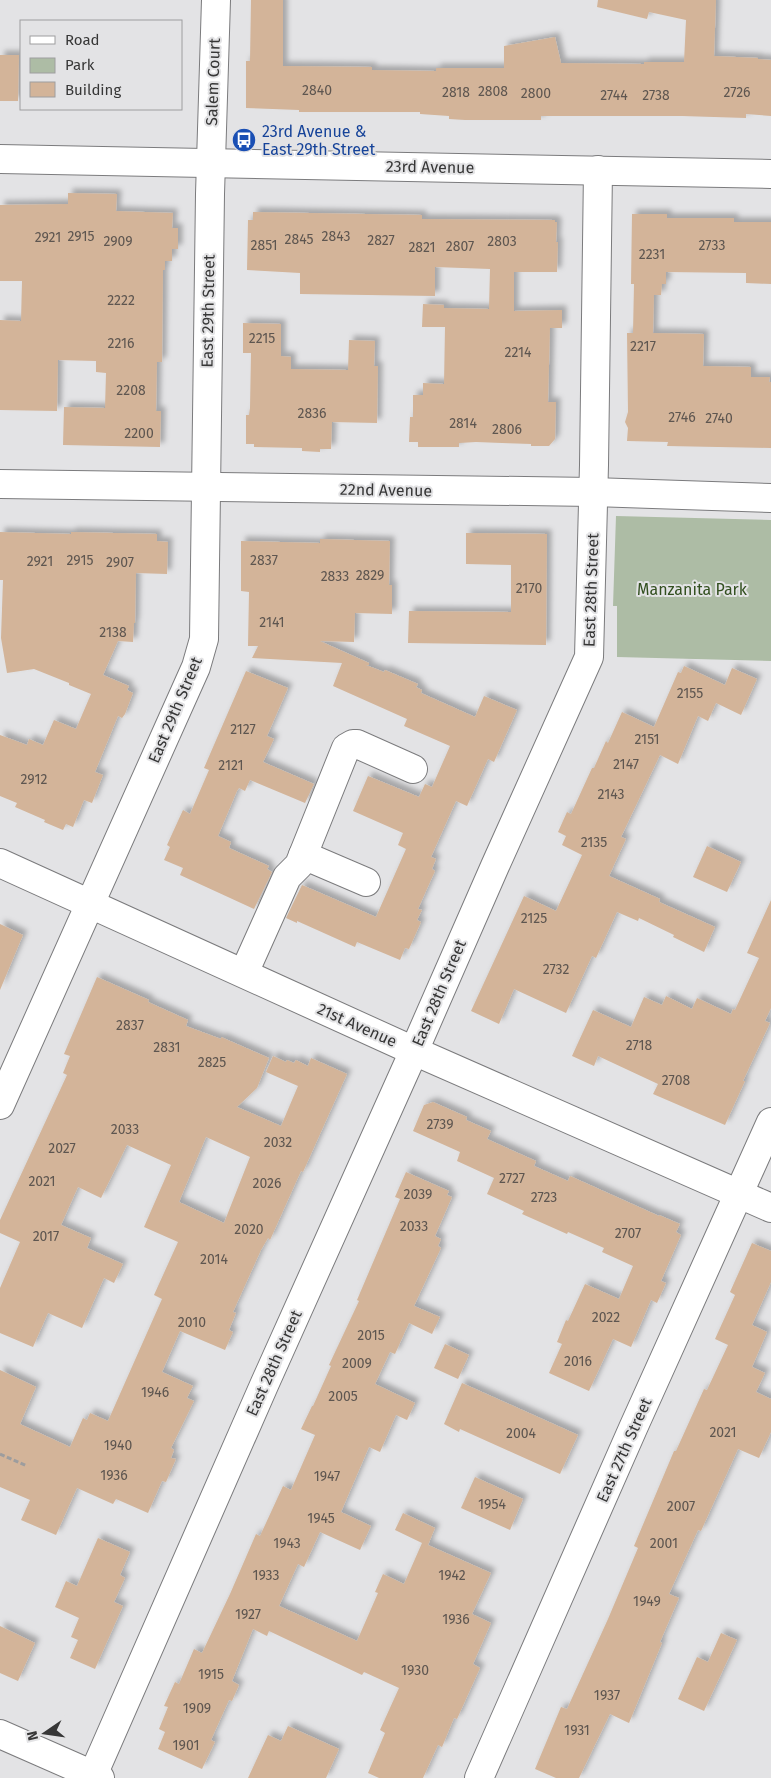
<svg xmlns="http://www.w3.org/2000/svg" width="771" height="1778" font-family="'Fira Sans',sans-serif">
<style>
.green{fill:#adbca5}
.building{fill:#d3b499;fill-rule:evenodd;filter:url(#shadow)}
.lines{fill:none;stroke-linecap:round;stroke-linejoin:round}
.minor-casing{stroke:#7b7b7d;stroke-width:30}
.path{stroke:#9d9d9e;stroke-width:3;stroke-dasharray:5 2.5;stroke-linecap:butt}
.minor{stroke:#fff;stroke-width:28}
.labels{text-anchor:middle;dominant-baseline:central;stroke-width:4;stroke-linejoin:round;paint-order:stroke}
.number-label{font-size:14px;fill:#5e5650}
.street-label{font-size:16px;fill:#373737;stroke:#e3e3e5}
.transit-label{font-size:16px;fill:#164399;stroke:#e3e3e5;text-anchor:start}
.park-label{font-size:16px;fill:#324f1f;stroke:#e3e3e5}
</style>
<defs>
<filter id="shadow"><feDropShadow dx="4.5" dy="-4.5" stdDeviation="2.5" flood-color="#0004"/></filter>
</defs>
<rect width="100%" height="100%" fill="#e3e3e5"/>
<polygon class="green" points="616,516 771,520 771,661 617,657 617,606 613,606"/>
<g class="building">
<polygon points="251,0 283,0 283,66 372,67 372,70 436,71 436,68 504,68 504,46 555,37 561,63 644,64 644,62 684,62 686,20 649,12 647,19 597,7 598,0 716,0 714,56 758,58 758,59 771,60 771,116 746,114 746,118 682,116 541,116 541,120 465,120 449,119 449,116 420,114 420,112 299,112 299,110 246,108 246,61 250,61"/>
<polygon points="0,55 19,55 18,101 0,101"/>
<polygon points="68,193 117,194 116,211 173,213 172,228 178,228 178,249 172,249 172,261 165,261 165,270 163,270 162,362 157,362 156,411 161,411 160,447 63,445 64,407 105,408 106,373 96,372 96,361 58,360 57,411 0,410 0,320 21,321 22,281 0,281 0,205 68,204"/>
<polygon points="253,212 422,215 422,219 555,220 555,222 557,222 556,242 558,242 557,272 514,272 514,311 562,310 562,328 550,328 548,402 556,402 555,439 549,446 531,446 531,444 476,442 459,443 459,447 418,447 418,442 409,442 410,417 413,417 413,395 423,395 423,383 444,384 445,327 422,327 423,304 444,305 444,308 489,309 490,269 435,267 435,296 300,294 300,273 247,270 248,220 253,220"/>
<polygon points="632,214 667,214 667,218 734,218 734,222 771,222 771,284 746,283 746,273 666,272 666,284 662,284 661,295 654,295 653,333 704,334 703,366 751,367 751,377 770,377 769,382 771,382 771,448 667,446 668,442 627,441 628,428 625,422 628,412 627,333 633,333 634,284 631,284"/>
<polygon points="243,323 281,324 281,356 291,357 291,369 348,370 349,340 375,341 374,366 378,366 377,423 332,422 331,449 320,449 320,452 302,451 302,448 254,447 254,444 246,444 246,415 249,415 250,408 251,353 243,353"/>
<polygon points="0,532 71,534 71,532 157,534 157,541 168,542 167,574 136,573 135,623 134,623 133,642 118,641 103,675 129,686 127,690 133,693 125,714 122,718 118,716 95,772 103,775 92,803 84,800 73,827 66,824 63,830 44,822 45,820 15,807 17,803 0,796 0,735 27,745 29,739 43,745 54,720 76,729 91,694 69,685 69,683 34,669 7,673 1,638 3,580 0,580"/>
<polygon points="466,533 547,534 546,645 408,643 409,611 511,612 511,565 466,564"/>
<polygon points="320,539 390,541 389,585 392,585 392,614 355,613 354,642 320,641 369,663 369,665 366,665 384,672 385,670 418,684 416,687 422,690 421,693 475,717 484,696 517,710 494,762 488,759 467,806 456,801 431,857 436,859 432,869 435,871 418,909 422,910 417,920 421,922 409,949 405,948 400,960 357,942 355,947 297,921 297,923 286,918 302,885 376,917 406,849 398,845 403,833 353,811 368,776 419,797 425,784 432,787 450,746 404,726 407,719 333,686 342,663 252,658 258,646 248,646 249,592 241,591 241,541 320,543"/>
<polygon points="684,666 725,685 732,668 757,679 741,715 716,703 708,721 698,716 678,764 660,755 621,837 626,839 609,876 660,899 659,902 715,927 704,952 673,937 674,935 639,918 638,921 617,912 596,958 592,956 566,1013 514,989 499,1024 471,1011 524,896 556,911 582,855 562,845 566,836 558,832 567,812 571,814 592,768 594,768 606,741 608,743 622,712 654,727 678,672 681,673"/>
<polygon points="246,671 288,688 267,736 274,739 263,762 314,784 305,803 250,780 245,791 239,788 237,791 218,836 231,842 229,848 269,866 267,869 272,872 254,909 180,875 183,868 164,860 170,847 167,845 183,810 190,814 209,770 204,768"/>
<polygon points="707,846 741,862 727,892 693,877"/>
<polygon points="771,900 771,1008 765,1021 770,1023 743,1081 745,1081 725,1125 653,1094 658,1084 598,1056 594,1066 572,1056 593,1010 631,1027 644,997 662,1005 666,996 692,1009 697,998 731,1014 733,1009 735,1010 759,958 747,953"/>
<polygon points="0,924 23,935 0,990"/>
<path d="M97 977 149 1000 148 1002 188 1020 186 1026 221 1039V1037L269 1058 257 1088 237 1107 281 1126 298 1086 266 1072 273 1056 286 1062 287 1060 294 1063 296 1060 308 1066 311 1058 347 1074 303 1172 301 1171 270 1240 268 1238 261 1250 233 1312 236 1313 229 1330 233 1332 225 1350 180 1331 162 1372 193 1386 187 1398 194 1401 171 1448 174 1450 171 1458 176 1459 166 1482 162 1481 148 1513 116 1499 113 1504 77 1488 56 1535 21 1520 30 1500 0 1487V1370L36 1387 20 1424 22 1425 70 1447 83 1418 87 1420 90 1413 108 1421 162 1299 154 1295 178 1242 144 1227 171 1165 127 1145 101 1198 78 1187 61 1225 91 1238 87 1248 123 1264 114 1283 104 1278 82 1328 48 1313 33 1347 0 1333V1288L20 1242 0 1233V1220L67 1075 63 1073 70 1056 64 1054ZM206 1137 250 1157 224 1223 179 1202Z"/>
<polygon points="433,1102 467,1117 466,1120 491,1131 487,1139 536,1161 534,1166 568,1181 570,1176 659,1216 659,1215 680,1224 676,1232 681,1235 661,1281 666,1283 657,1303 651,1300 631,1347 613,1339 589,1391 549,1373 562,1344 557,1342 566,1320 568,1321 585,1284 619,1299 633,1266 602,1252 604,1248 568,1232 567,1234 522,1214 524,1211 487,1194 494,1178 457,1161 460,1152 413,1131 424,1105"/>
<polygon points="406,1172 449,1191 447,1195 452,1197 435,1236 441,1239 438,1246 441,1248 414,1306 440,1317 432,1334 409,1323 395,1354 390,1352 375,1384 415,1403 407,1420 396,1415 380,1452 369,1447 341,1512 371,1526 360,1550 320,1532 304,1567 298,1564 279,1606 357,1641 378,1593 375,1592 383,1574 404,1584 422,1543 395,1530 403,1513 435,1528 428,1545 491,1573 472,1614 491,1623 473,1664 480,1668 457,1719 454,1718 442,1747 438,1745 423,1778 379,1778 368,1773 385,1733 380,1730 399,1688 364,1672 362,1675 269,1631 267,1636 253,1629 232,1681 239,1685 232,1701 229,1700 211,1740 215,1742 202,1769 158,1749 165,1732 159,1729 168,1707 164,1706 175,1682 179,1684 194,1649 202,1653 230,1594 256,1534 260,1536 283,1486 291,1490 315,1435 301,1429 312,1406 313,1406 331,1366 329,1365 359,1301 357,1300 400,1199 395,1197"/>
<polygon points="752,1243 771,1251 771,1282 752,1325 767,1332 752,1367 765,1373 756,1392 771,1399 771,1432 759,1458 738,1449 701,1531 698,1530 669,1594 679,1598 660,1642 662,1643 629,1723 610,1714 579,1778 556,1778 535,1769 561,1707 567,1709 608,1619 638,1548 634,1546 674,1451 676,1451 704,1389 707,1390 728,1345 715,1339 735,1295 730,1292"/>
<polygon points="445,1344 469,1355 458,1379 434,1368"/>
<polygon points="462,1383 578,1435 560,1474 460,1429 459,1432 444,1424"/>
<polygon points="475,1477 523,1499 510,1530 461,1508"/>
<polygon points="98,1538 130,1552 120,1575 125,1578 114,1602 123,1606 95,1669 70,1658 78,1640 71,1637 79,1618 55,1607 66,1581 77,1586"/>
<polygon points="0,1626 35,1643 18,1681 0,1673"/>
<polygon points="721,1633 737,1640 704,1711 678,1699 697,1657 708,1662"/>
<polygon points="288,1726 339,1749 326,1778 248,1778 268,1735 281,1741"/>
</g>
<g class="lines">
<g class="minor-casing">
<g id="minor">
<polyline points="0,159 771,174"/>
<polyline points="0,484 593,492 771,498"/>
<polyline points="303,855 366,882"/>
<polyline points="0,863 414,1051 771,1208"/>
<polyline points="244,973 287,877 299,865 346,748 353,744 357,744 413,769"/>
<polyline points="0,1105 196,667 204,639 210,194 216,0"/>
<polyline points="0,1734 100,1778"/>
<polyline points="93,1775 265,1383 414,1051 495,866 589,657 594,465 598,170"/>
<polyline points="479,1778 634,1426 771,1122"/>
</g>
</g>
<polyline class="path" points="0,1454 27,1466"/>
<use href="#minor" class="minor"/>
</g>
<defs>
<g id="bus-disc" transform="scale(1.25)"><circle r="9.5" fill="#1a4fb4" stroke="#e3e3e5"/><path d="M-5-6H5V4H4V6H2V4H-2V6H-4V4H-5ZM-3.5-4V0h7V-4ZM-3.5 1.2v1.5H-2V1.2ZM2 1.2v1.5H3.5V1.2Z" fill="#fff"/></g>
</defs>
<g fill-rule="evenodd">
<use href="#bus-disc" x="244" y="140"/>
</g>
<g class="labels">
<g class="number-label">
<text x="317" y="90">2840</text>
<text x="493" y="91">2808</text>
<text x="456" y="92">2818</text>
<text x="737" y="92">2726</text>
<text x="536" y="93">2800</text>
<text x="614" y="95">2744</text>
<text x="656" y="95">2738</text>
<text x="81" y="236">2915</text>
<text x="336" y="236">2843</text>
<text x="48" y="237">2921</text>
<text x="299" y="239">2845</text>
<text x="381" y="240">2827</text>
<text x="118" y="241">2909</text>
<text x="502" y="241">2803</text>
<text x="264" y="245">2851</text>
<text x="712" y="245">2733</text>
<text x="460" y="246">2807</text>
<text x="422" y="247">2821</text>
<text x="652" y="254">2231</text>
<text x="121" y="300">2222</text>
<text x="262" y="338">2215</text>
<text x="121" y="343">2216</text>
<text x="643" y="346">2217</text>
<text x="518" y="352">2214</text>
<text x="131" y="390">2208</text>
<text x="312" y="413">2836</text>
<text x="682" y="417">2746</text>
<text x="719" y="418">2740</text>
<text x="463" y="423">2814</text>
<text x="507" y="429">2806</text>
<text x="139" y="433">2200</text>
<text x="80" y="560">2915</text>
<text x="264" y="560">2837</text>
<text x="40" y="561">2921</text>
<text x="120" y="562">2907</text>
<text x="370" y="575">2829</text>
<text x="335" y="576">2833</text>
<text x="529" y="588">2170</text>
<text x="272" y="622">2141</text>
<text x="113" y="632">2138</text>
<text x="690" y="693">2155</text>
<text x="243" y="729">2127</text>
<text x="647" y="739">2151</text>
<text x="626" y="764">2147</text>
<text x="231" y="765">2121</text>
<text x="34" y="779">2912</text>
<text x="611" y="794">2143</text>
<text x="594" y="842">2135</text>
<text x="534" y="918">2125</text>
<text x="556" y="969">2732</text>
<text x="130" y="1025">2837</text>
<text x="639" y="1045">2718</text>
<text x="167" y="1047">2831</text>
<text x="212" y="1062">2825</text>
<text x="676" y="1080">2708</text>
<text x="440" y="1124">2739</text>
<text x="125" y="1129">2033</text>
<text x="278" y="1142">2032</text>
<text x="62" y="1148">2027</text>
<text x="512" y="1178">2727</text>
<text x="42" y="1181">2021</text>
<text x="267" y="1183">2026</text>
<text x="418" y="1194">2039</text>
<text x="544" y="1197">2723</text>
<text x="414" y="1226">2033</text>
<text x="249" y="1229">2020</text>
<text x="628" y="1233">2707</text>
<text x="46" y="1236">2017</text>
<text x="214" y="1259">2014</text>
<text x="606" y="1317">2022</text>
<text x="192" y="1322">2010</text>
<text x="371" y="1335">2015</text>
<text x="578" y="1361">2016</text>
<text x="357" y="1363">2009</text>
<text x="155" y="1392">1946</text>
<text x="343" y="1396">2005</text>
<text x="723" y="1432">2021</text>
<text x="521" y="1433">2004</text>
<text x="118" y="1445">1940</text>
<text x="114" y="1475">1936</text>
<text x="327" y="1476">1947</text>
<text x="492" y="1504">1954</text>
<text x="681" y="1506">2007</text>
<text x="321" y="1518">1945</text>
<text x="287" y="1543">1943</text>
<text x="664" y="1543">2001</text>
<text x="266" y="1575">1933</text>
<text x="452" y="1575">1942</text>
<text x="647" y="1601">1949</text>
<text x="248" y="1614">1927</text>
<text x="456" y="1619">1936</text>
<text x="415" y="1670">1930</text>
<text x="211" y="1674">1915</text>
<text x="607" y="1695">1937</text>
<text x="197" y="1708">1909</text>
<text x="577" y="1730">1931</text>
<text x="186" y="1745">1901</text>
</g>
<g class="street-label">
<text transform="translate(213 82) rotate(-88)">Salem Court</text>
<text transform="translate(430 167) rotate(1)">23rd Avenue</text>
<text transform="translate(208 311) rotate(-89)">East 29th Street</text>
<text transform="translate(386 490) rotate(1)">22nd Avenue</text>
<text transform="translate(591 590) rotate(-88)">East 28th Street</text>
<text transform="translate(175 710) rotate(-67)">East 29th Street</text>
<text transform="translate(439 993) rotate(-67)">East 28th Street</text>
<text transform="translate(357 1025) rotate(24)">21st Avenue</text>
<text transform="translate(274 1363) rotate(-66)">East 28th Street</text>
<text transform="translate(624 1450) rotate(-66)">East 27th Street</text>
</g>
<g class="transit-label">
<text x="262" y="131">23rd Avenue &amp;<tspan x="262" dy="18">East 29th Street</tspan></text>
</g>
<g class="park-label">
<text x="692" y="589">Manzanita Park</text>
</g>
</g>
<rect x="20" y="20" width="162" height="90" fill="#e3e3e5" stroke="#9e9e9f"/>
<rect x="30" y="36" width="25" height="8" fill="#ffffff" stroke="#9e9e9f"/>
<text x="65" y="45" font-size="15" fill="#373737">Road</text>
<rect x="30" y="58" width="25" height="15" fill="#adbca5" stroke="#9e9e9f"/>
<text x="65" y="70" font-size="15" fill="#373737">Park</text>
<rect x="30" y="82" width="25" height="15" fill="#d3b499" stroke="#9e9e9f"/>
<text x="65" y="95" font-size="15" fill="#373737">Building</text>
<g transform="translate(45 1733) rotate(257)" stroke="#e3e3e5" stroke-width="4" paint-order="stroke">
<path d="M0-4L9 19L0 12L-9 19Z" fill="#373737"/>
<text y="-8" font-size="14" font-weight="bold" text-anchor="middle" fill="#373737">N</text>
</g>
</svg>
